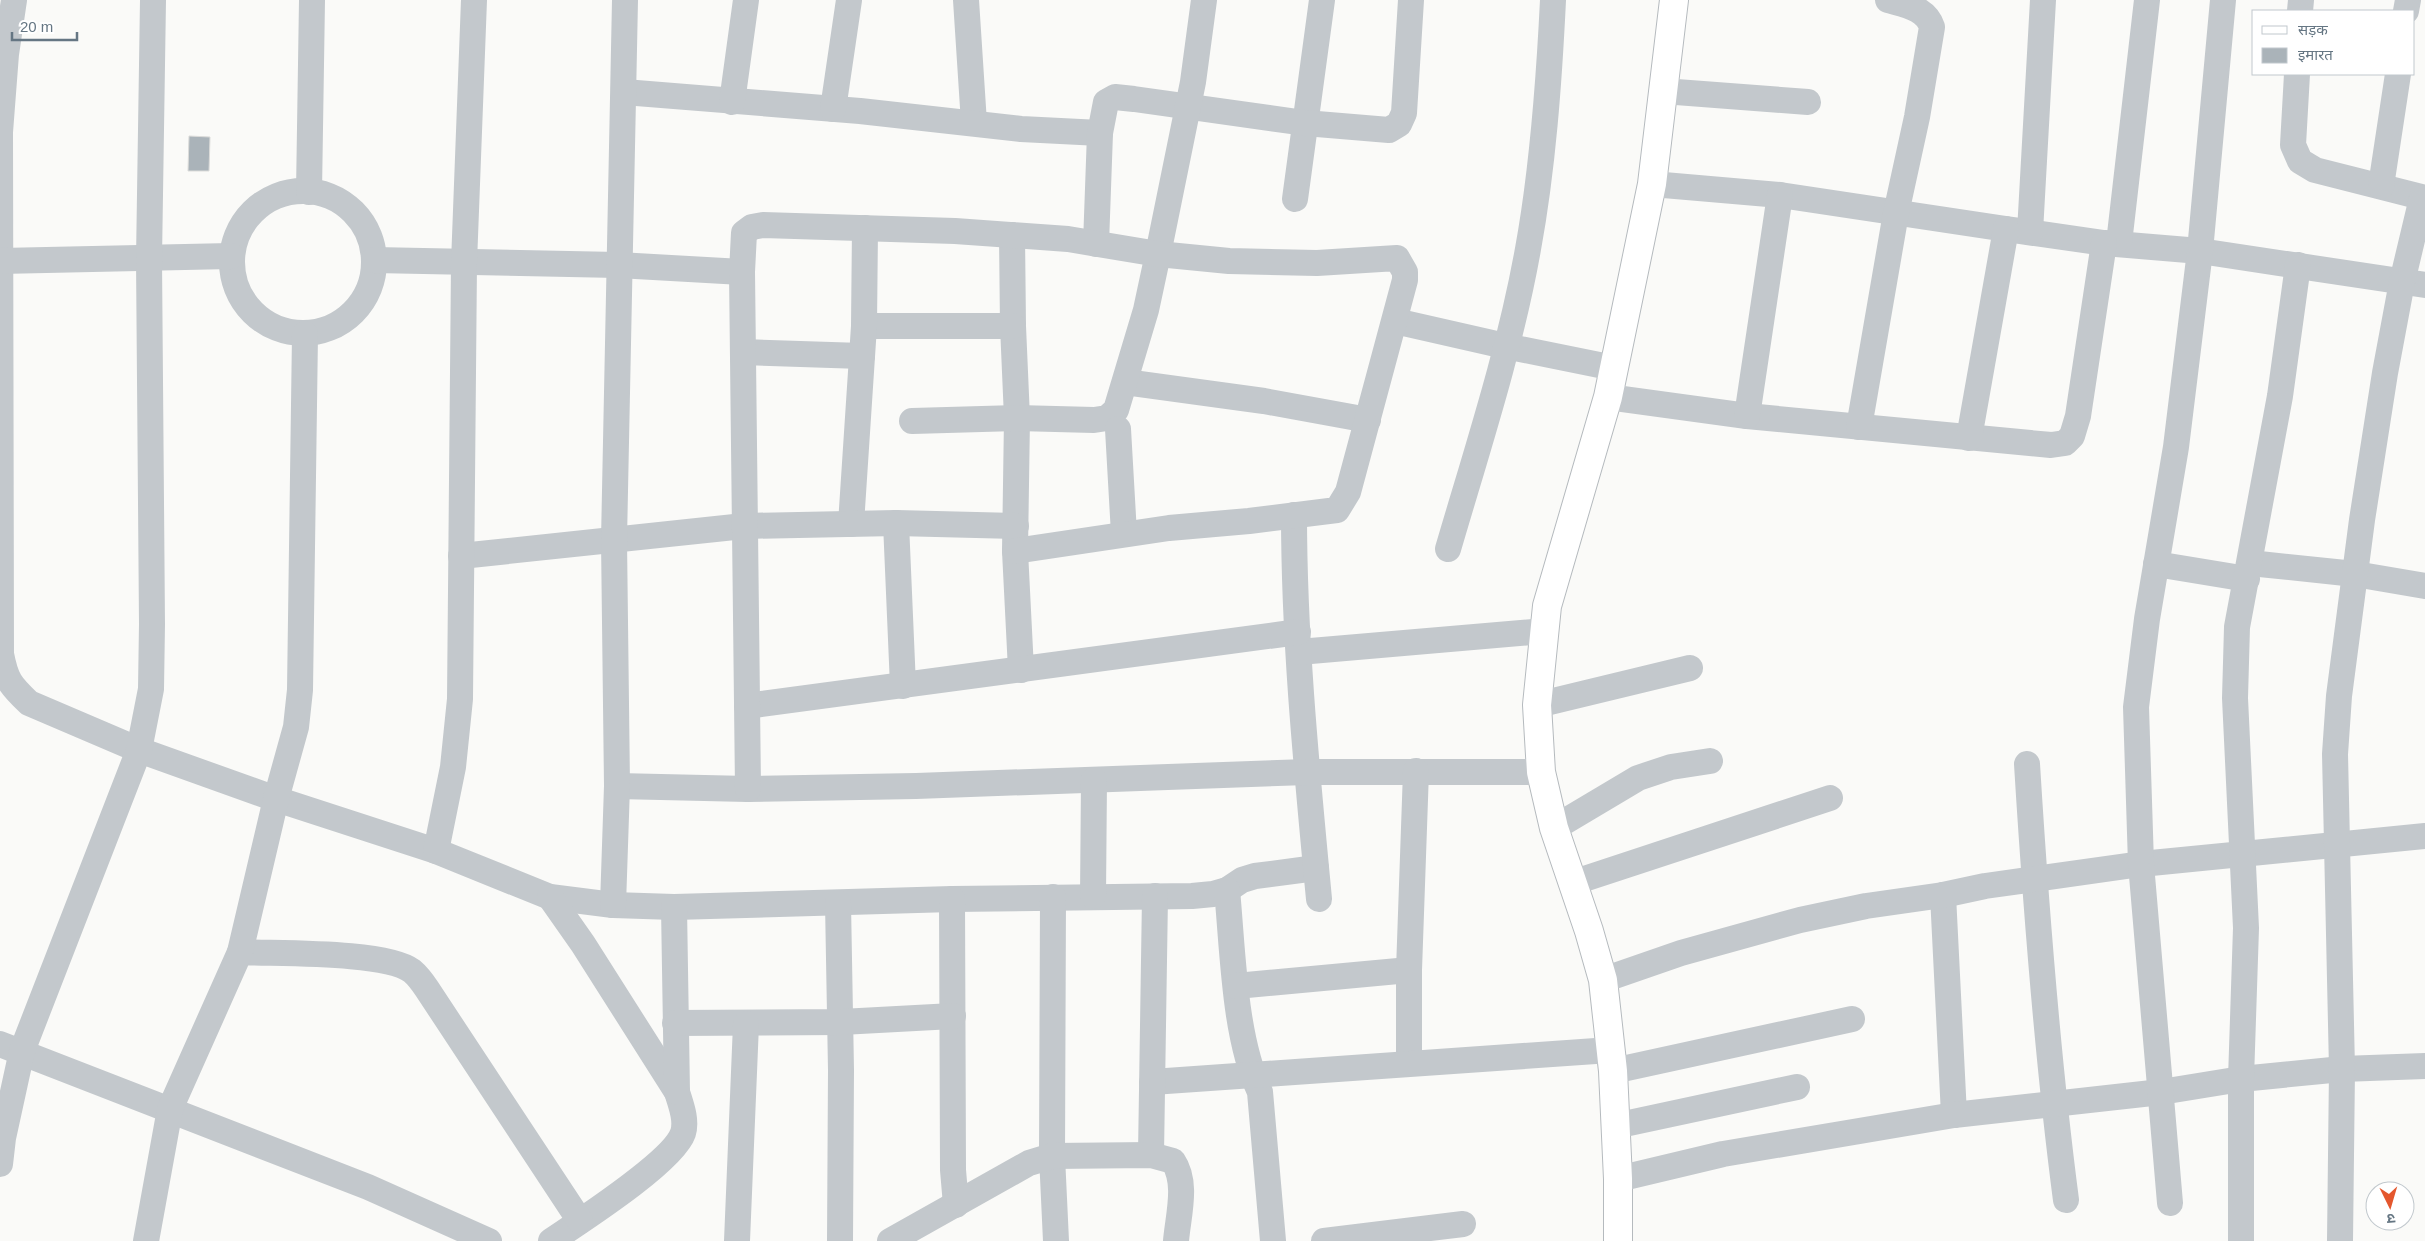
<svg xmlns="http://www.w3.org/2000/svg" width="2425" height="1241" font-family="Helvetica,'Noto Sans Devanagari',sans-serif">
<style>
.building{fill:#aab3b9;stroke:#dcdcda}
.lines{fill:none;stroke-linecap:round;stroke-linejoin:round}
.major-casing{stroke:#b5babe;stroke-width:30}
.minor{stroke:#c3c8cc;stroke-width:26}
.major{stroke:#fff;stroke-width:28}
</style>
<rect width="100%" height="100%" fill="#fafaf8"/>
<polygon class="building" points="189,136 210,137 209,171 188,171"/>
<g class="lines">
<g class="major-casing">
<polyline id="major" points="1618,1241 1618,1179 1613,1071 1603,980 1589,931 1554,828 1541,772 1537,705 1547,606 1608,397 1652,184 1674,0"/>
</g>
<g class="minor">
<path d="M14 0 6 54 0 132 1 654C6 680 10 685 29 703L139 750 276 799 436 851 550 897 613 905 674 907 952 899 1192 896 1213 894 1227 890 1242 880 1255 876 1316 868"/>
<polyline points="966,0 974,123"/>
<polyline points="2300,11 2301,0"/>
<polyline points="2406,11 2408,0"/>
<polyline points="2297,74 2293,145 2300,161 2315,170 2425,198"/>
<polyline points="1663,91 1808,102"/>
<polyline points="624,92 860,111 1021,129 1100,133"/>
<polyline points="732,102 746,0"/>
<polyline points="833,109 849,0"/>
<polyline points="1652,184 1780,195 2006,229 2104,243 2200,251 2425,285"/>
<polyline points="2381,186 2398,74"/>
<circle cx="303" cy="262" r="71"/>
<polyline points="309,192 312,0"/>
<polyline points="1295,199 1322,0"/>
<polyline points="2030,232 2043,0"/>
<polyline points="1012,235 1013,326 1017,418 1015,551 1021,670"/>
<polyline points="2119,243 2147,0"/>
<polyline points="1096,244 1100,133 1106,102 1115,97 1134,99 1305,123 1389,130 1399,124 1404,113 1411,0"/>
<polyline points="374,260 618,265 742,272"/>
<polyline points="0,261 231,256"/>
<polyline points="1395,321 1505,346 1614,368"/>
<polyline points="864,326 1013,326"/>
<polyline points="743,352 862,356"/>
<polyline points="1125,382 1264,401 1368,420"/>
<polyline points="1608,397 1747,416 2051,445 2065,443 2072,436 2078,416 2104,243"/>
<polyline points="1747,416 1780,195"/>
<polyline points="912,421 1017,418 1094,420 1107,418 1116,410 1146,310 1158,254 1193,82 1204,0"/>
<path d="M1859 427 1896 213 1917 117 1932 27C1926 8 1905 5 1888 0"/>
<polyline points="1118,429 1124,534"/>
<polyline points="1969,438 2006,229"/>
<path d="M1294 515C1294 643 1307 772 1319 899"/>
<polyline points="896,523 903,686"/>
<polyline points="851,524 864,326 865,228"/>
<path d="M1448 549C1477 450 1510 350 1528 249 1543 167 1549 82 1553 0"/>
<polyline points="461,556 744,526 896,523 1016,526"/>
<polyline points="2250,563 2355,574 2425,586"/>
<polyline points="2156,564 2247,579"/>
<polyline points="1299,652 1544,631"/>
<polyline points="1537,705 1690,668"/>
<polyline points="747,706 1298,632"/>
<path d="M2027 764C2036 910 2047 1055 2066 1200"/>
<polyline points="617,786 748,789 916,786 1307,772 1541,772"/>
<polyline points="748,789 742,272 744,233 752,227 763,225 955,231 1068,239 1158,254 1229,261 1317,263 1397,258 1405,272 1405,280 1348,492 1337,510 1249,521 1169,528 1015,551"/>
<polyline points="1554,828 1638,778 1671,767 1710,761"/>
<polyline points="436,851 453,767 460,699 464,263 474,0"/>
<polyline points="1572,883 1830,798"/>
<path d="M1227 890C1233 952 1234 1036 1260 1092L1273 1241"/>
<polyline points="1943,895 1954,1115"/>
<polyline points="1093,896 1094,780"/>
<path d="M550 897 583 944 677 1092C681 1105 687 1120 683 1133 673 1162 579 1222 551 1241"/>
<polyline points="1053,897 1052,1156 1056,1241"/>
<polyline points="952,899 953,1170 956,1205"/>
<polyline points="838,903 841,1070 840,1241"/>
<polyline points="613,905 617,786 614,540 625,0"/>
<polyline points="674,907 677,1092"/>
<path d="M240 952C277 954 385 951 412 971 418 976 423 983 427 989L580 1221"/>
<polyline points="1603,980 1681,953 1800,920 1866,906 1943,895 1985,886 2141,864 2425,836"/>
<polyline points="1236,986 1409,970"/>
<polyline points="675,1023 841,1022 953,1016"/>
<polyline points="0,1044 368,1187 489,1241"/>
<polyline points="1409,1063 1409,970 1416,771"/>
<polyline points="1613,1071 1852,1019"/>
<polyline points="1152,1082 1610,1050"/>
<polyline points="1615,1126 1797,1087"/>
<polyline points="1151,1155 1155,896"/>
<polyline points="0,1164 3,1138 22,1051 139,750 151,689 152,624 149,259 153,0"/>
<polyline points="1618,1179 1723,1154 1954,1115 2161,1092 2241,1079 2342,1069 2425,1066"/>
<polyline points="2170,1203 2141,864 2136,707 2147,619 2176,447 2200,251 2223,0"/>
<polyline points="146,1241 170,1109 240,952 276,799 296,727 300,690 305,334"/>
<polyline points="737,1241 746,1024"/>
<path d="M890 1241 1029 1163 1052 1156 1151 1155 1173 1161C1188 1183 1178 1216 1176 1241"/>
<polyline points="1324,1241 1463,1224"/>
<polyline points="2241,1241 2241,1079 2246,928 2235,698 2237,627 2280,396 2298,265"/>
<polyline points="2340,1241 2342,1069 2335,754 2339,696 2362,520 2385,373 2402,282 2422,198"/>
</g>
<use href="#major" class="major"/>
</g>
<rect x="2252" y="10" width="162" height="65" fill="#ffffff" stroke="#c1c8cd"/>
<rect x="2262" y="26" width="25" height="8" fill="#ffffff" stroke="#c1c8cd"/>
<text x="2298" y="35" font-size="15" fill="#657683">सड़क</text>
<rect x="2262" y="48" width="25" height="15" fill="#aab3b9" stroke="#c1c8cd"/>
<text x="2298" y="60" font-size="15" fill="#657683">इमारत</text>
<g transform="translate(2390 1206) rotate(175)"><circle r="24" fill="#ffffff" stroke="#c1c8cd"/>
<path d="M0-4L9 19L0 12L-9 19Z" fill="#e4572e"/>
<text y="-8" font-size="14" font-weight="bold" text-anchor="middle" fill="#657683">उ</text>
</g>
<path d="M12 32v8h65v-8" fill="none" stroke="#657683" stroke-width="2.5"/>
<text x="20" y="32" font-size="15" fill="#657683" stroke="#ffffff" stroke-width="4" paint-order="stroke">20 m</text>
</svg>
